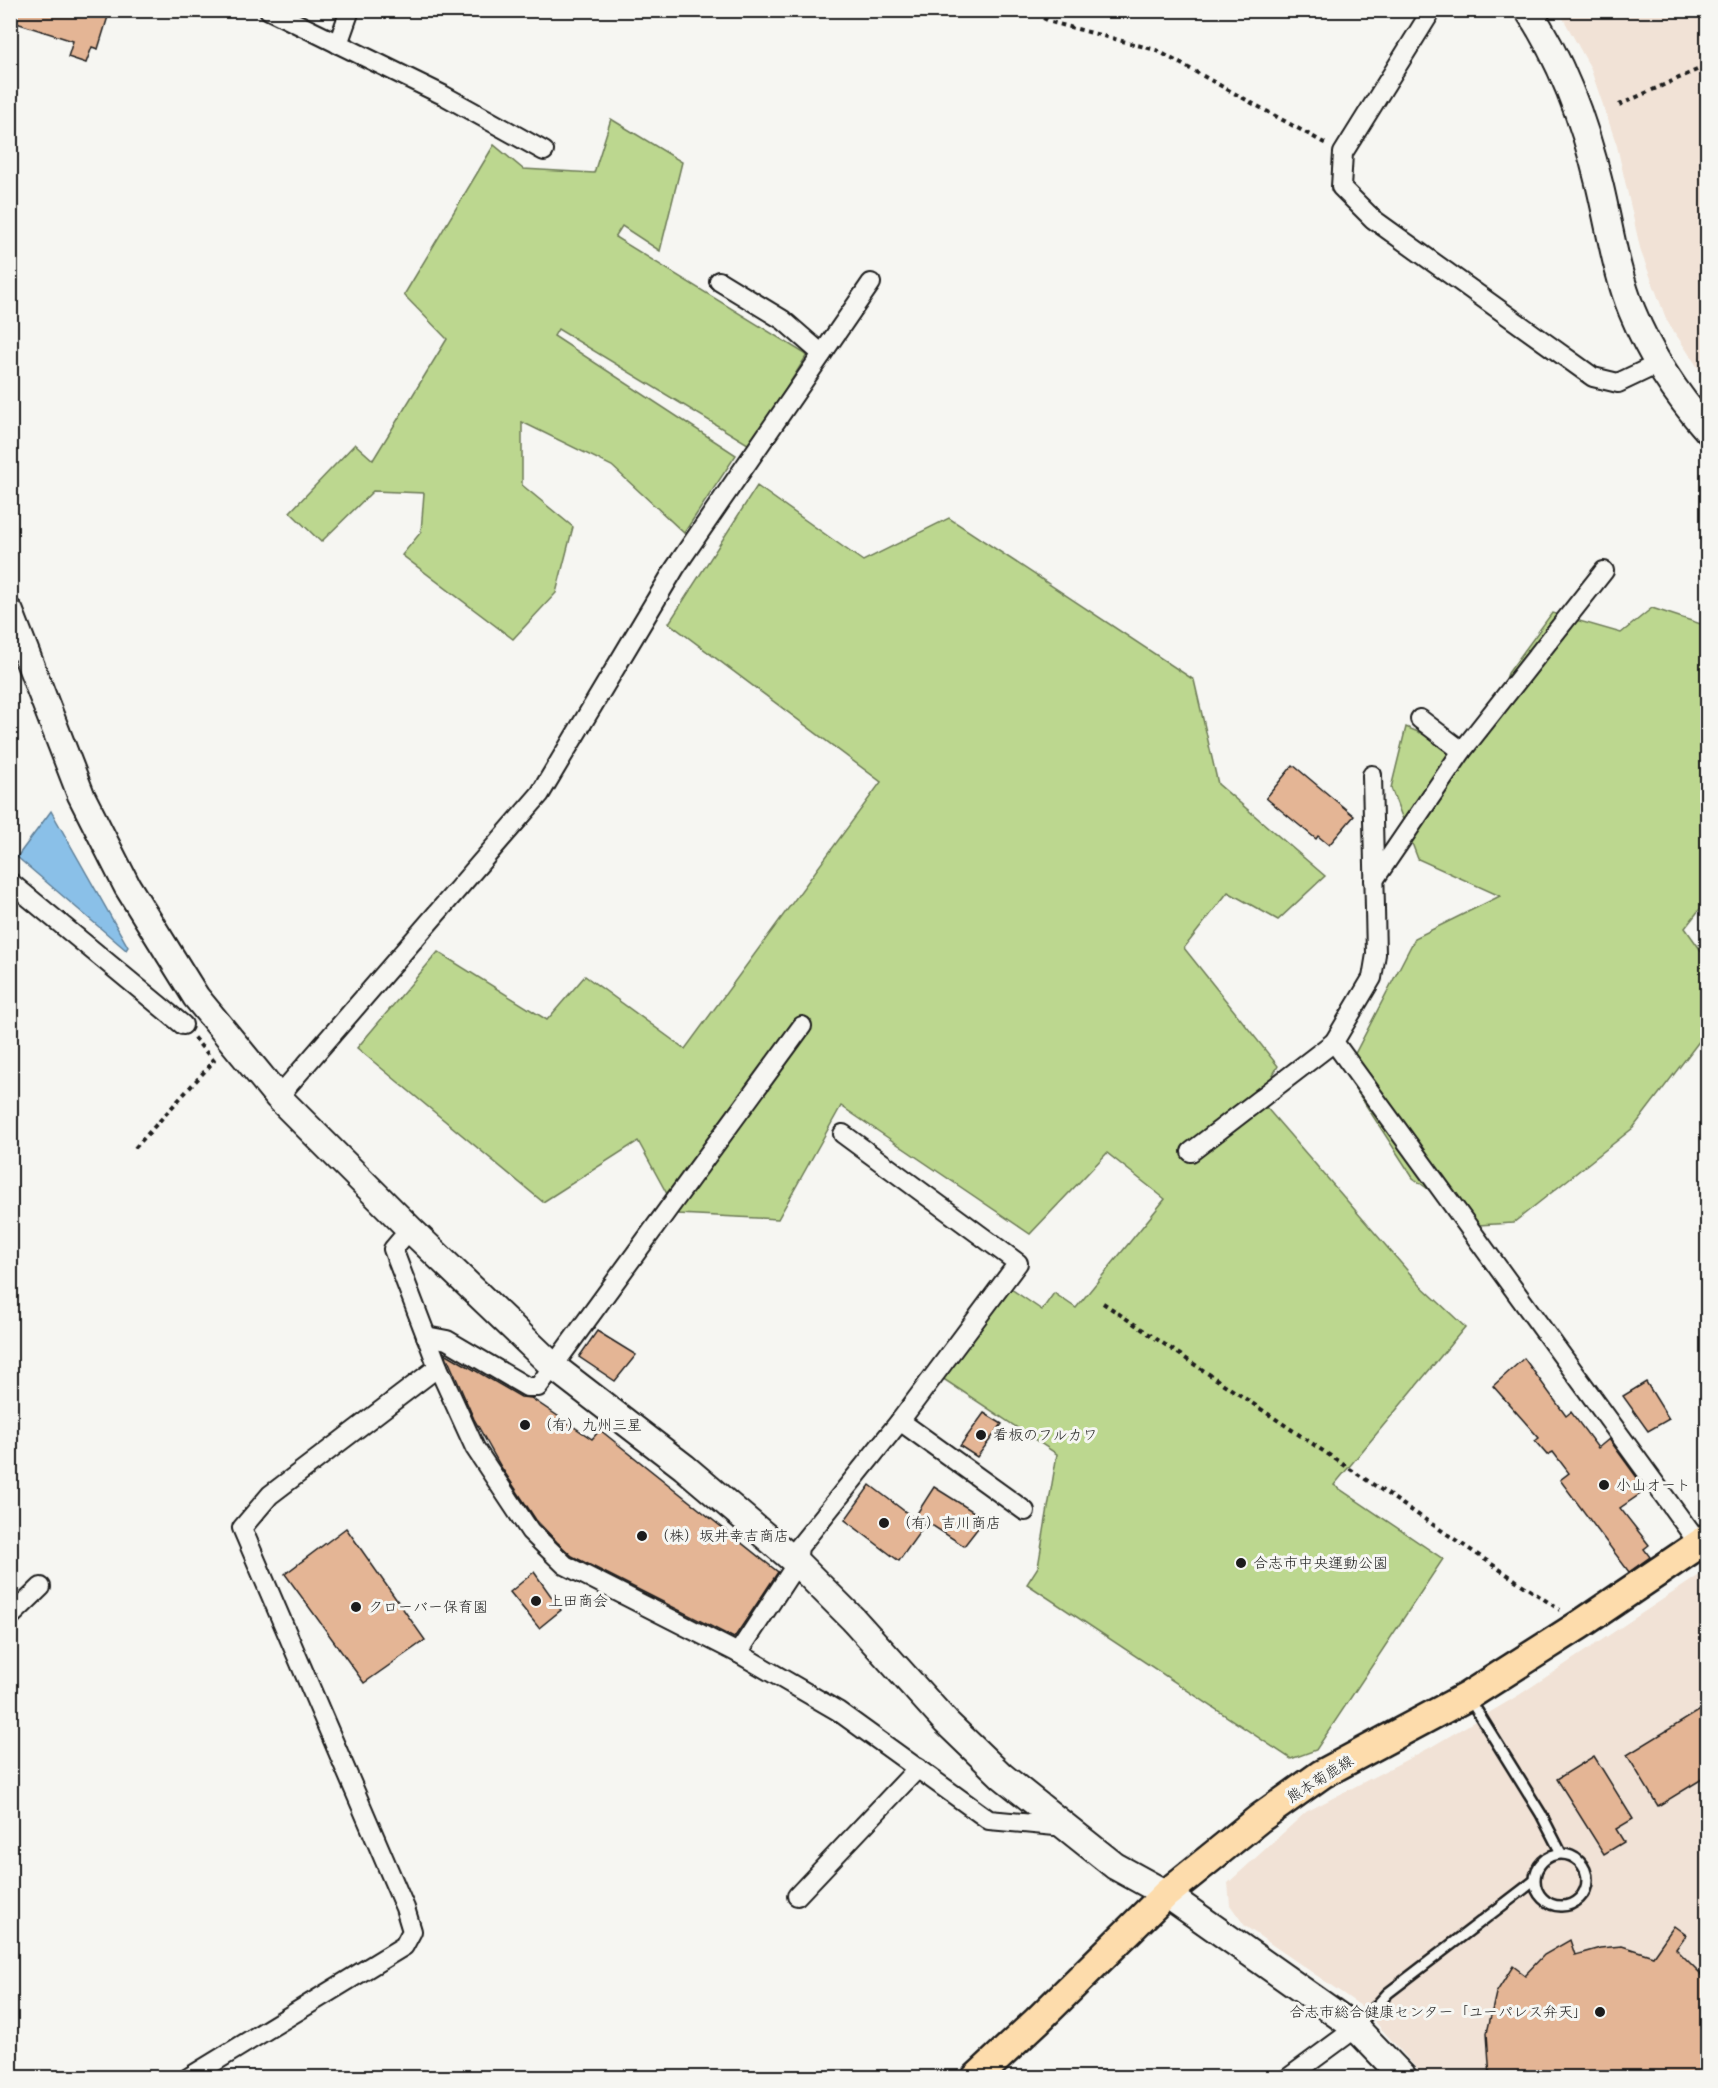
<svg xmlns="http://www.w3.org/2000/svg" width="1718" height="2088" font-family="'Shantell Sans','Klee One',sans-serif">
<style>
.built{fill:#f1e2d6}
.green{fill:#bcd78f;stroke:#6c7a56;stroke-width:1.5}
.water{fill:#8ac0e8;stroke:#5e7e96;stroke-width:1.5}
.building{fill:#e4b595;stroke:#1c1c1c;stroke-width:1.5}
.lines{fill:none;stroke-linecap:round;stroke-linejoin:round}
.lane-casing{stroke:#1c1c1c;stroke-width:14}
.street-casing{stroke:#1c1c1c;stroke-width:22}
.secondary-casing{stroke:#1c1c1c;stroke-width:30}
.primary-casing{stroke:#1c1c1c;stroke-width:33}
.path{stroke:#1c1c1c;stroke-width:4;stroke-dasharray:4.5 4.5;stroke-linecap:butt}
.lane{stroke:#f6f6f2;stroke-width:9}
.street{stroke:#f6f6f2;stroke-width:18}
.secondary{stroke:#f6f6f2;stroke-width:26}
.primary{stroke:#fddcac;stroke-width:28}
.poi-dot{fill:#1c1c1c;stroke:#f6f6f2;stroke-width:2}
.labels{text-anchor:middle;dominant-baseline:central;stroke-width:6;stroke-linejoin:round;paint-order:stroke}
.poi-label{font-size:15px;fill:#1c1c1c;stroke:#f6f6f2;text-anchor:start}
.street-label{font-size:15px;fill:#1c1c1c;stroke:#f6f6f2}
</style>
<rect width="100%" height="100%" fill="#f6f6f2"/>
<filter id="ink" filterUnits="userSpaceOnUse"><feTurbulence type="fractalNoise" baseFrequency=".0167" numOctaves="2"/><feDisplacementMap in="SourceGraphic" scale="12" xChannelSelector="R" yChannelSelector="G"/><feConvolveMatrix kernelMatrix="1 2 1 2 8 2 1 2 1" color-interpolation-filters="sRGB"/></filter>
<g filter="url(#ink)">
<g class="built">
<polygon points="1559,11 1707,11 1707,381 1667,321 1641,252 1617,146 1590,67"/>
<polygon points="1707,1570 1707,2077 1424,2077 1361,2006 1245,1926 1230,1905 1228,1883 1306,1812 1431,1747 1519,1695"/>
</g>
<g class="green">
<polygon points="611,119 682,162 660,251 622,226 615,237 807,355 751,446 558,329 554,336 736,455 684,533 612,466 522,422 522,485 573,527 556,593 513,639 402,555 421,532 424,493 373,491 321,542 290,512 355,444 373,460 447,339 404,295 494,145 523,169 594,173"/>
<polygon points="757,486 863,561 949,518 1194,680 1218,784 1325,876 1278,920 1228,892 1184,948 1278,1066 1259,1099 1419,1284 1465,1327 1334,1485 1443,1559 1316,1750 1291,1759 1027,1584 1038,1567 1057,1454 942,1378 1011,1289 1042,1310 1054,1293 1076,1308 1165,1199 1107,1153 1030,1234 841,1106 778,1219 678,1214 638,1141 543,1202 357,1048 438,952 547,1020 585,976 685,1049 881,782 669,623"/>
<polygon points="1652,608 1707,626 1707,900 1685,928 1707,959 1707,1031 1633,1128 1513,1223 1478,1225 1413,1178 1345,1073 1415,938 1500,896 1418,859 1391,788 1406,727 1462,750 1487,736 1508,673 1552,613 1621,633"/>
</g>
<polygon class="water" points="51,811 128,947 126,950 17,857"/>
<g class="building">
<polygon points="10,10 110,10 98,49 92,47 86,63 68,57 73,41 10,21"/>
<polygon points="1293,765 1354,816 1329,845 1318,836 1316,839 1266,798"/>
<polygon points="597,1331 636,1355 615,1381 579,1357"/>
<polygon points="445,1353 521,1397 531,1398 592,1439 600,1430 778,1572 734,1638 572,1556 557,1542 536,1520 501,1467 474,1419"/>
<polygon points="1524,1358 1566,1416 1571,1412 1598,1448 1609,1439 1646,1490 1620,1508 1649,1545 1644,1549 1650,1557 1629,1572 1560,1480 1569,1473 1553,1452 1547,1455 1535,1441 1539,1438 1493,1386"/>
<polygon points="1646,1382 1669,1419 1648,1431 1623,1396"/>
<polygon points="984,1413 1002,1424 977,1457 960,1446"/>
<polygon points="870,1485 924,1526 899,1561 845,1520"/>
<polygon points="934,1487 985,1519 964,1546 916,1515"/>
<polygon points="346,1528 425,1640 364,1683 285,1574"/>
<polygon points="534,1572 561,1610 539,1628 510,1592"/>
<polygon points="1707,1706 1707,1776 1658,1806 1627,1755"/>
<polygon points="1594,1756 1633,1819 1616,1829 1624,1842 1604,1854 1557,1779"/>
<polygon points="1674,1926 1686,1935 1676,1949 1700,1973 1707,1985 1707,2078 1490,2078 1487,2033 1496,1993 1513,1966 1525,1975 1544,1955 1570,1940 1575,1955 1600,1948 1622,1946 1653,1956"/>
</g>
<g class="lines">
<g class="lane-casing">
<g id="lane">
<polyline points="1469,1698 1541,1814 1561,1853"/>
<circle cx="1561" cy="1880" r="26"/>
<polyline points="1358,2026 1388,1993 1534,1881"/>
</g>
</g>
<g class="street-casing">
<g id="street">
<polyline points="269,10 443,95 544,151"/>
<polyline points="1432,10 1343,153 1341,187 1373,219 1593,377 1618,383 1658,364"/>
<polyline points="338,44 350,10"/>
<polyline points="719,281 783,320 822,354"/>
<polyline points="1420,719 1462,751"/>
<polyline points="1372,775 1376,954 1372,978 1334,1042 1699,1544"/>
<polyline points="1374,880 1462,751 1604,571"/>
<polyline points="10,882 183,1025"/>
<polyline points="278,1097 540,794 675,568 871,283"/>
<polyline points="1191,1152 1334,1042"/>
<polyline points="410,1229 393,1249 438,1367 475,1448 530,1531 565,1565 738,1653 838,1711 989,1820 1066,1827"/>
<polyline points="426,1336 447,1340 527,1387 538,1387 802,1026"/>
<polyline points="900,1421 1025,1511"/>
<polyline points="10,1617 41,1587"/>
<polyline points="738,1653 797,1563 799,1547 900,1421 1018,1263 843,1134"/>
<polyline points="797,1896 918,1768"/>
<polyline points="188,2078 404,1946 412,1931 405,1908 242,1528 270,1495 438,1367"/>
<polyline points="1288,2078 1356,2028"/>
</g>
</g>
<g class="secondary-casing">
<g id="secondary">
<path d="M1528 10C1564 64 1585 124 1600 187 1610 229 1616 272 1632 311 1650 355 1677 396 1708 431"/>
<polyline points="10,612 81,795 127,886 196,997 278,1097 410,1229 554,1367 684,1467 797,1563 853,1619 946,1722 1002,1776 1115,1866 1166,1894 1356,2028 1404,2078"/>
</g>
</g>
<g class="primary-casing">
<polyline id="primary" points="976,2078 1037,2021 1166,1894 1260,1818 1322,1774 1468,1696 1581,1624 1708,1538"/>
</g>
<g class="path">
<polyline points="1027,10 1051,22 1156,50 1328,145"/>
<polyline points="1619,105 1708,65"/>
<polyline points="135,1148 214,1061 193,1037"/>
<polyline points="1103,1303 1560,1610"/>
</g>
<use href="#lane" class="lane"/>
<use href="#street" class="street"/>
<use href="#secondary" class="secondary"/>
<use href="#primary" class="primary"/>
</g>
</g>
<g class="poi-dot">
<circle cx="525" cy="1425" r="6"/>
<circle cx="981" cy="1435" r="6"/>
<circle cx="1604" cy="1485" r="6"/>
<circle cx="884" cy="1523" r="6"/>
<circle cx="642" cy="1536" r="6"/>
<circle cx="1241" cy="1563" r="6"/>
<circle cx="536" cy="1601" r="6"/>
<circle cx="356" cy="1607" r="6"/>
<circle cx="1600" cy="2012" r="6"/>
</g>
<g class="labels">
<g class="poi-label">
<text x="537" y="1425">（有）九州三星</text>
<text x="993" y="1435">看板のフルカワ</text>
<text x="1616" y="1485">小山オート</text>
<text x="896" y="1523">（有）吉川商店</text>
<text x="654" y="1536">（株）坂井幸吉商店</text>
<text x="1253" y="1563">合志市中央運動公園</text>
<text x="548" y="1601">上田商会</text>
<text x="368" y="1607">クローバー保育園</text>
<text x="1588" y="2012" text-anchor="end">合志市総合健康センター「ユーパレス弁天」</text>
</g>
<g class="street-label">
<text transform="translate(1320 1779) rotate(-32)">熊本菊鹿線</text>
</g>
</g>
<rect width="1718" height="2088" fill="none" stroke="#f6f6f2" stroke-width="36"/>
<rect x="18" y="18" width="1682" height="2052" fill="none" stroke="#1c1c1c" stroke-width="2" filter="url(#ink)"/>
</svg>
